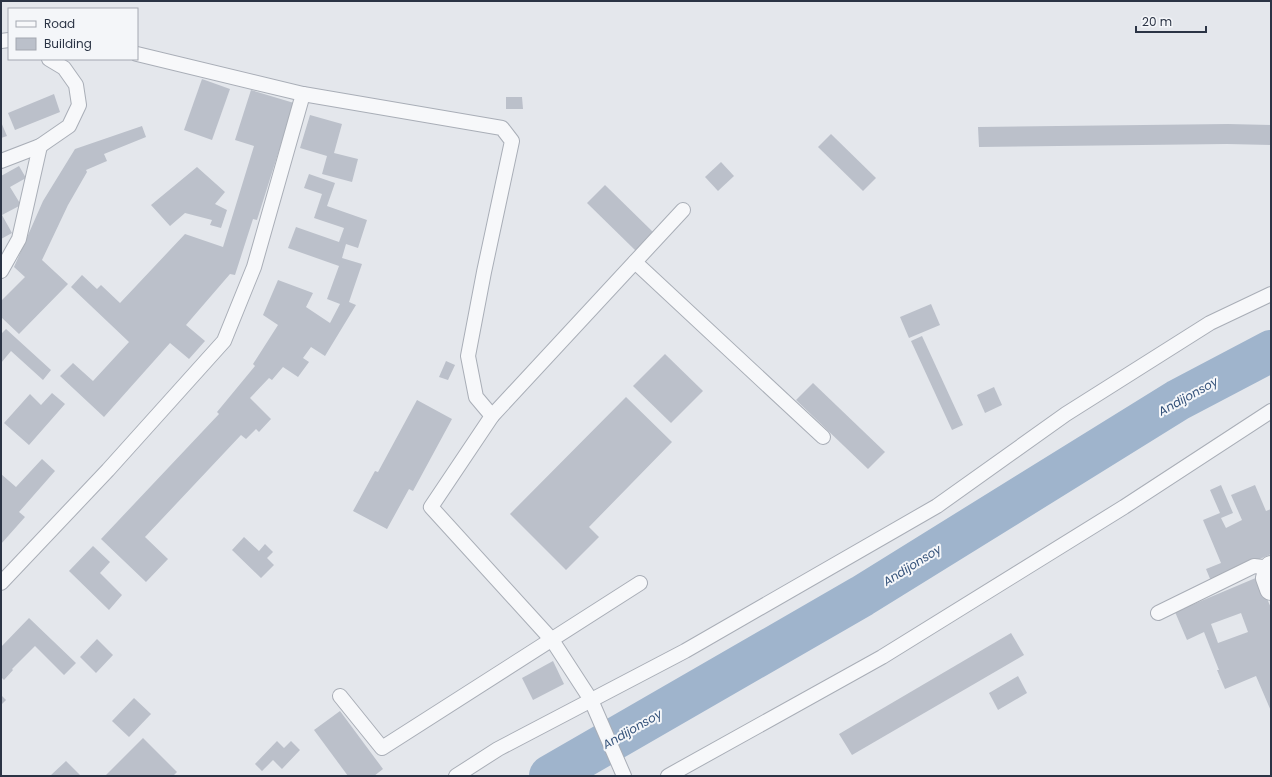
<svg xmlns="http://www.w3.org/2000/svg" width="1272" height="777" font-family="Poppins,sans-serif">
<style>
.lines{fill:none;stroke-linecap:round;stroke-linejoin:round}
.river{stroke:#9fb4cc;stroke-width:42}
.building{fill:#bbc0ca;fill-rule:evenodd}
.lane-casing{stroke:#a9aeb7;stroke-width:16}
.street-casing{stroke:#a9aeb7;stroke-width:24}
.lane{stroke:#f7f8fa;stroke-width:14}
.street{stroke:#f7f8fa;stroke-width:22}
.labels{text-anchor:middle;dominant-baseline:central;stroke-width:4;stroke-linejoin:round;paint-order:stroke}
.water-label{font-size:12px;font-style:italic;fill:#34527a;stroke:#f4f6f9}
</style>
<rect width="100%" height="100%" fill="#e4e7ec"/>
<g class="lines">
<polyline class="river" points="550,776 862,596 1178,400 1271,351"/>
</g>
<g class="building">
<polygon points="202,79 230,89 212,140 184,130"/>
<polygon points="251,90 294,103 257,220 253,219 235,275 230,274 186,325 205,341 189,359 170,343 104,417 60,376 73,363 93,381 129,342 71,287 82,275 97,289 101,285 120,303 185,234 223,247 254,146 235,140"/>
<polygon points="54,94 60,112 15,130 8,113"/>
<polygon points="506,97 522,97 523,109 506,109"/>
<polygon points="310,115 342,124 334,153 358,159 352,182 322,174 327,156 300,148"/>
<polygon points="1,122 7,136 1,138"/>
<polygon points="1228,124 1271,125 1271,145 1227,144 979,147 978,127"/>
<polygon points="142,126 146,137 104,154 107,161 86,170 87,172 68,205 42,260 68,284 19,334 1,317 1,301 25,277 14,267 43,201 75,149"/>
<polygon points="831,134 876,178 863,191 818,147"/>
<polygon points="721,162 734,176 718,191 705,177"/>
<polygon points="19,166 26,178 10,187 21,205 2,215 12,233 1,239 1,176"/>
<polygon points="197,167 225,192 215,204 227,210 221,228 210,225 212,220 185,213 170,226 151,205"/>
<polygon points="309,174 335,183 327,206 367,220 358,248 346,244 342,258 362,264 349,302 356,305 325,356 311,347 303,358 309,362 298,377 283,367 272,380 269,378 250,398 271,419 259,432 256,429 246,439 241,435 145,537 168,559 146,582 101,539 219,414 217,412 255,366 253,364 278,325 263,315 278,280 313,293 306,307 330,323 340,304 327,299 339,266 288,248 296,227 339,242 344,228 314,218 322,194 304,188"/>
<polygon points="605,185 654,233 636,251 587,203"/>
<polygon points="931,304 940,325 909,338 900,317"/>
<polygon points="6,329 51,370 43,380 11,351 1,363 1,334"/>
<polygon points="922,336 963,425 952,430 911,341"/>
<polygon points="665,354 703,391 671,423 633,386"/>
<polygon points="446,361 455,365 448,380 439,377"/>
<polygon points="813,383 885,452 868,469 796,400"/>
<polygon points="994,387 1002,405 985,413 977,395"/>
<polygon points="52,393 65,404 29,445 4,423 30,394 41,405"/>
<polygon points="626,397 672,442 589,527 599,537 566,570 510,514"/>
<polygon points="417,400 452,419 413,491 409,489 387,529 353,511 375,471 378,472"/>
<polygon points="42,459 55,471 19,512 25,517 1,544 1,474 16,487"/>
<polygon points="1221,485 1233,513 1221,518 1226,528 1242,520 1231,495 1255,485 1266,511 1271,509 1271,554 1211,581 1206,569 1221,563 1203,520 1220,513 1210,490"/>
<polygon points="244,537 259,551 265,544 273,552 267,558 274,565 261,578 232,550"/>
<polygon points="93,546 110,562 100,573 122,595 109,610 69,571"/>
<path d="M1258 577 1271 608V711L1256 676 1225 689 1217 670H1219L1204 632 1187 640 1175 612ZM1241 613 1248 632 1218 643 1211 624Z"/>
<polygon points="29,618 76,663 64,675 35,646 12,669 13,670 4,680 2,678 1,680 1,647"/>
<polygon points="1011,633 1024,655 852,755 839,734"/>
<polygon points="97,639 113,655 96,673 80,657"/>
<polygon points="553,661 564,684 533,700 522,678"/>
<polygon points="1018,676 1027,693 998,710 989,693"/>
<polygon points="1,695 6,700 1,705"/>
<polygon points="134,698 151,714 129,737 112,721"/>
<polygon points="340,711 383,769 374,776 348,776 314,730"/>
<polygon points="143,738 177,772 173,776 105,776"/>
<polygon points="277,741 284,748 291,741 300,750 282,769 273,760 262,771 255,764"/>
<polygon points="66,761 81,776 50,776"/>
</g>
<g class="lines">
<g class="lane-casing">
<g id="lane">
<polyline points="1,41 9,40"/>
<polyline points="303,94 502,128 512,141 484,272 468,356 476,397 492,416 683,210"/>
<polyline points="1,161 40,146 69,126 79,105 76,85 64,68 49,59"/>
<polyline points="635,262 823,437"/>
<polyline points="1,271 19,239 40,146"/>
<polyline points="492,416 431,507 552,640 591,700 624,776"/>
<polyline points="1,583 108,470 224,341 254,267 303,94 137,54"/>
<polyline points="1158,613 1254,566 1271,568"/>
<polyline points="340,696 382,748 640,583"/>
<polyline points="456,776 498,749 685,651 937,506 1066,414 1210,323 1271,294"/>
<polyline points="668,776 882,657 1124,507 1271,411"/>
</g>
</g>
<g class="street-casing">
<polyline id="street" points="1271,567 1267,578 1271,589"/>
</g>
<use href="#lane" class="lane"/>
<use href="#street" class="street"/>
</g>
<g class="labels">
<g class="water-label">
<text transform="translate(1188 396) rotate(-29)">Andijonsoy</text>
<text transform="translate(912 565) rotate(-32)">Andijonsoy</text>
<text transform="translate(632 729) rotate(-30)">Andijonsoy</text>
</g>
</g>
<rect width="1272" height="777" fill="none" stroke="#2b3445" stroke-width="4"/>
<rect x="8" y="8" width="130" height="52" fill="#f4f6f9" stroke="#a4a8b1"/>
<rect x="16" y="21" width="20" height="6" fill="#f7f8fa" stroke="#a4a8b1"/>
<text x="44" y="28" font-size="12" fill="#2b3445">Road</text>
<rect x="16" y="38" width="20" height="12" fill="#bbc0ca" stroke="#a4a8b1"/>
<text x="44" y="48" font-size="12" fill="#2b3445">Building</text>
<path d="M1136 26v6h70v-6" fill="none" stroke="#2b3445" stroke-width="2"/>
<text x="1142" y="26" font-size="12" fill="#2b3445" stroke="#f4f6f9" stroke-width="3" paint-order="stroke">20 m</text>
</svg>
